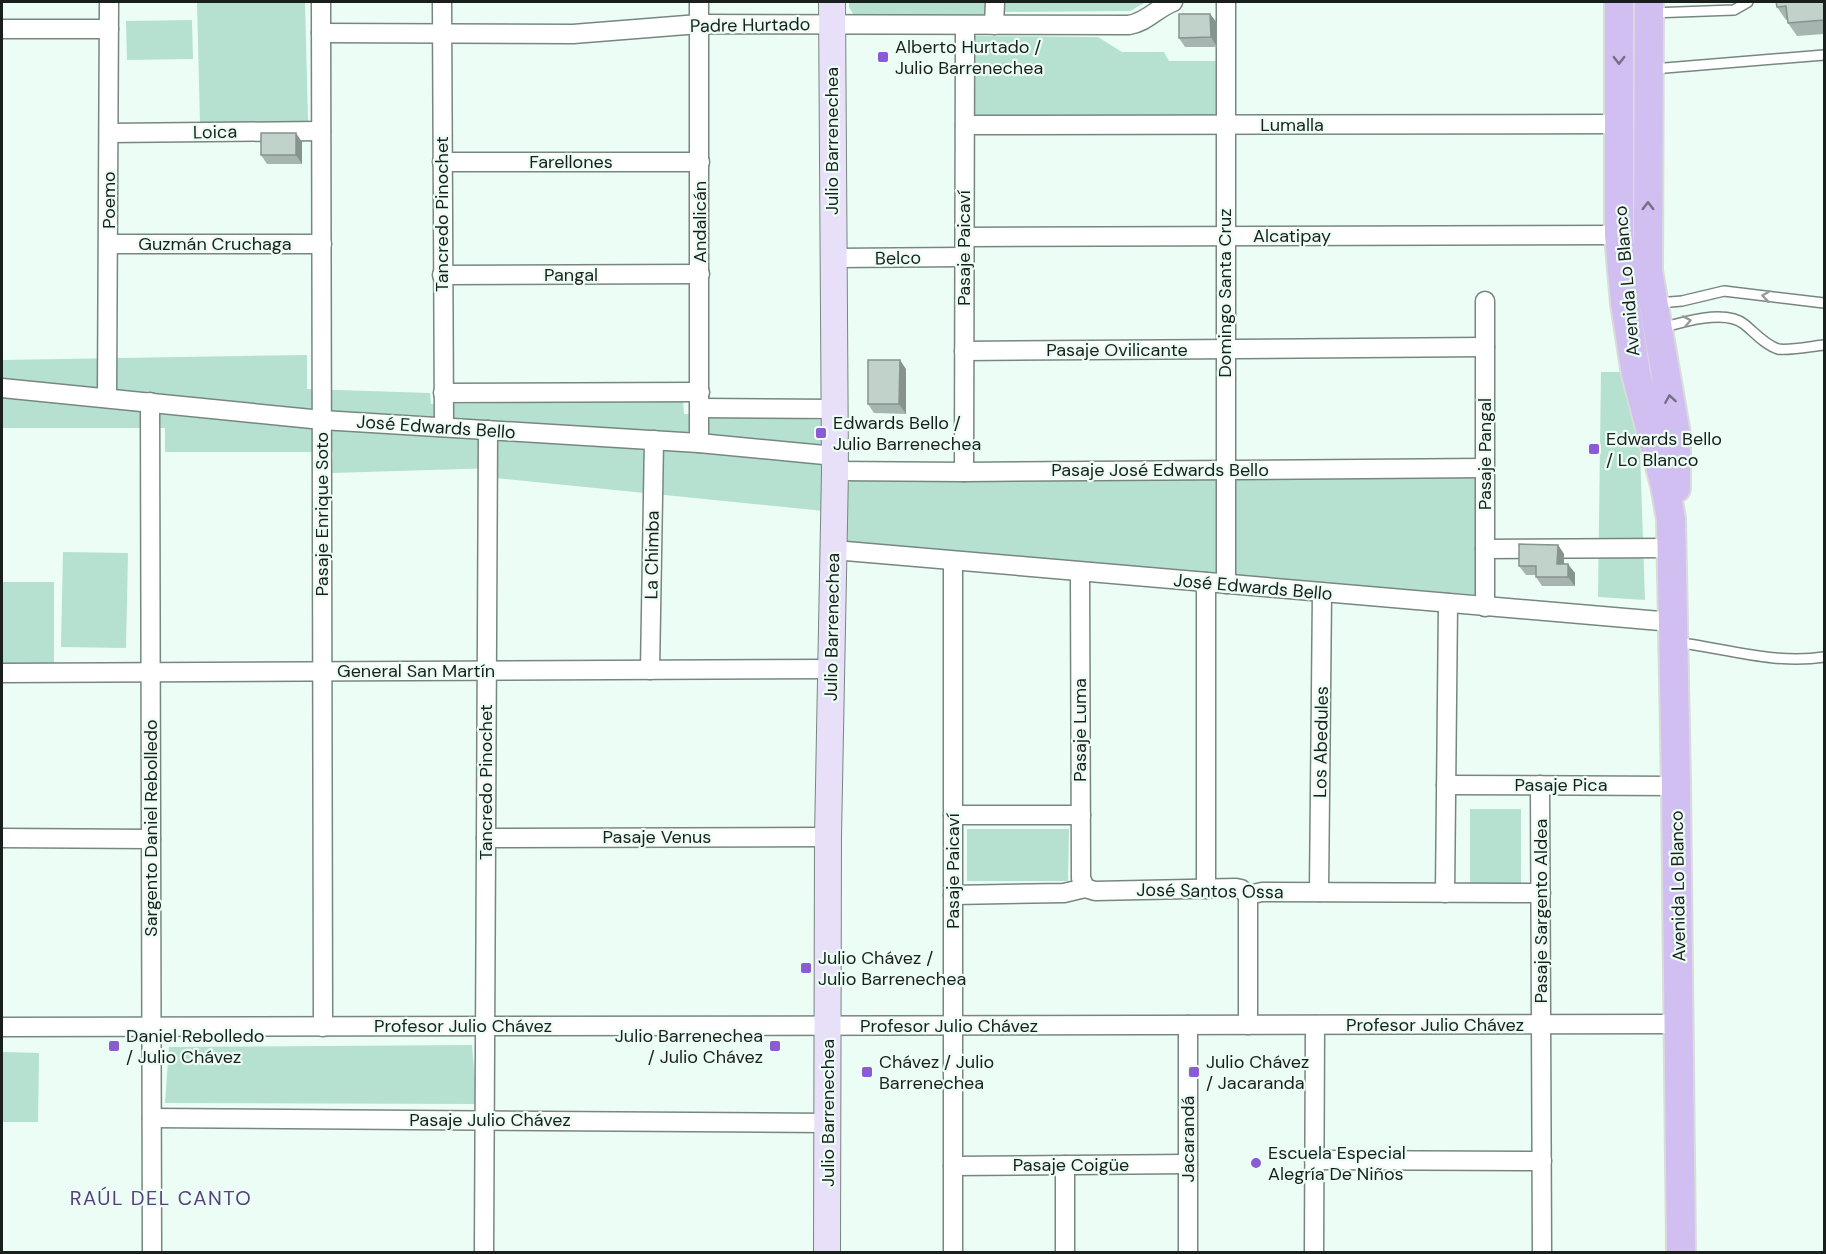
<svg xmlns="http://www.w3.org/2000/svg" width="1826" height="1254" font-family="'DM Sans',sans-serif">
<style>
.green{fill:#b6e1d0}
.lines{fill:none;stroke-linecap:round;stroke-linejoin:round}
.lane-casing{stroke:#778780;stroke-width:12}
.street-casing{stroke:#778780;stroke-width:21}
.secondary-casing{stroke:#778780;stroke-width:28}
.primary-casing{stroke:#dadbdb;stroke-width:32}
.lane{stroke:#fff;stroke-width:9}
.street{stroke:#fff;stroke-width:18}
.secondary{stroke:#e8dff8;stroke-width:26}
.primary{stroke:#d0bff0;stroke-width:28}
.wall{fill:#a6b5af}
.shaded-wall{fill:#87938e}
.building{fill:#c1d2cb;stroke:#87938e;stroke-width:1.5}
.oneway{stroke:#746f86}
.oneway2{stroke:#989a99}
.poi-dot{fill:#8b5bd4;stroke:#ebfdf5;stroke-width:2}
.labels{text-anchor:middle;dominant-baseline:central;stroke-width:4.5;stroke-linejoin:round;paint-order:stroke}
.street-label{font-size:18px;fill:#191f1c;stroke:#ebfdf5}
.poi-label{font-size:18px;fill:#191f1c;stroke:#ebfdf5;text-anchor:start}
.neighbourhood-label{font-size:20px;letter-spacing:1.5px;fill:#553e7b;stroke:#ebfdf5}
</style>
<rect width="100%" height="100%" fill="#ebfdf5"/>
<g class="green">
<polygon points="197,2 305,2 308,121 200,123"/>
<polygon points="849,2 987,2 987,17 856,19 849,7"/>
<polygon points="1001,2 1146,2 1130,11 1001,12"/>
<polygon points="192,20 193,59 127,60 126,21"/>
<polygon points="974,36 1098,37 1122,52 1164,52 1169,61 1218,61 1218,120 974,119"/>
<polygon points="307,355 307,389 430,393 431,404 683,401 684,414 825,420 824,511 496,478 495,468 332,473 333,452 165,452 165,428 2,428 2,360"/>
<polygon points="1601,372 1629,372 1640,451 1645,600 1598,597"/>
<polygon points="1480,471 1481,595 844,546 846,488 852,479"/>
<polygon points="63,552 128,553 126,648 61,647"/>
<rect x="2" y="582" width="52" height="83"/>
<rect x="1470" y="809" width="51" height="76"/>
<polygon points="967,829 1069,829 1068,881 967,881"/>
<polygon points="472,1045 477,1104 165,1103 169,1047"/>
<polygon points="2,1052 39,1053 38,1122 2,1122"/>
</g>
<g class="lines">
<g class="lane-casing">
<g id="lane">
<polyline points="1651,13 1734,10 1748,2"/>
<polyline points="1653,69 1824,55"/>
<polyline points="1658,303 1682,301 1724,291 1824,303"/>
<path d="M1662 328C1682 322 1725 309 1744 324 1754 332 1765 345 1778 349 1789 351 1813 346 1824 345"/>
<path d="M1675 642C1724 648 1775 665 1824 657"/>
</g>
</g>
<g class="street-casing">
<g id="street">
<polyline points="321,2 323,1027"/>
<polyline points="442,2 444,427"/>
<polyline points="994,25 995,2"/>
<polyline points="2,29 109,29"/>
<path d="M321 33 573 34 699 24 1129 25C1147 22 1157 8 1173 2"/>
<polyline points="965,125 1619,124"/>
<polyline points="109,133 321,131"/>
<polyline points="442,162 700,162"/>
<polyline points="965,237 1619,235"/>
<polyline points="109,244 322,244"/>
<polyline points="833,258 964,257"/>
<polyline points="442,275 700,274"/>
<polyline points="964,351 1485,347"/>
<polyline points="2,388 322,420 699,443 835,456"/>
<polyline points="443,393 700,392"/>
<polyline points="107,398 109,2"/>
<polyline points="150,402 152,1252"/>
<polyline points="700,408 835,409"/>
<polyline points="699,443 699,2"/>
<polyline points="835,471 964,472 1485,468"/>
<polyline points="964,472 965,25"/>
<polyline points="1485,549 1671,548"/>
<polyline points="834,550 1672,622"/>
<polyline points="953,561 953,1252"/>
<polyline points="1080,572 1081,878 1085,888"/>
<polyline points="1206,582 1206,889"/>
<polyline points="1226,584 1226,2"/>
<polyline points="1485,607 1485,301"/>
<polyline points="650,670 654,440"/>
<polyline points="2,673 831,669"/>
<polyline points="1446,785 1676,786"/>
<polyline points="1540,785 1542,1252"/>
<polyline points="953,815 1081,815"/>
<polyline points="2,838 151,839"/>
<polyline points="486,838 828,837"/>
<polyline points="1319,892 1322,593"/>
<polyline points="1445,893 1448,603"/>
<polyline points="953,895 1064,893 1085,888 1095,891 1236,888 1241,889 1248,895"/>
<polyline points="1248,895 1262,892 1541,893"/>
<polyline points="1188,1025 1188,1252"/>
<polyline points="1248,1025 1248,895"/>
<polyline points="2,1027 1680,1024"/>
<polyline points="152,1118 828,1123"/>
<polyline points="1314,1160 1542,1161"/>
<polyline points="953,1166 1188,1164"/>
<polyline points="484,1252 488,430"/>
<polyline points="1065,1252 1065,1165"/>
<polyline points="1314,1252 1315,1025"/>
</g>
</g>
<g class="secondary-casing">
<polyline id="secondary" points="827,1252 828,837 835,471 832,2"/>
</g>
<g class="primary-casing">
<g id="primary">
<polyline points="1619,2 1619,235 1625,303 1636,374 1665,485 1671,519 1676,786 1681,1252"/>
<polyline points="1649,2 1648,271 1676,435 1676,488"/>
</g>
</g>
<use href="#lane" class="lane"/>
<use href="#street" class="street"/>
<use href="#secondary" class="secondary"/>
<use href="#primary" class="primary"/>
</g>
<g class="wall">
<polygon points="1824,2 1824,34 1797,36 1788,23 1788,20 1786,20 1777,7"/>
<polygon points="1210,14 1217,23 1217,47 1185,47 1179,38"/>
<polygon points="302,142 302,164 267,164 261,155"/>
<polygon points="906,369 906,414 874,413 868,404"/>
<polygon points="1558,545 1564,554 1564,564 1575,573 1575,586 1542,586 1536,577 1536,575 1526,575 1519,566"/>
</g>
<g class="shaded-wall">
<polygon points="1210,14 1217,23 1217,47 1211,37"/>
<polygon points="296,133 302,142 302,164 296,155"/>
<polygon points="900,360 906,369 906,414 899,404"/>
<polygon points="1558,545 1564,554 1564,573 1557,564"/>
<polygon points="1568,564 1575,573 1575,586 1568,577"/>
</g>
<g class="building">
<polygon points="1776,2 1824,2 1824,20 1788,23 1786,6 1777,7"/>
<polygon points="1179,14 1210,14 1211,37 1179,38"/>
<rect x="261" y="133" width="35" height="22"/>
<polygon points="868,360 900,360 899,404 868,404"/>
<polygon points="1519,544 1558,545 1557,564 1568,564 1568,577 1536,577 1536,566 1519,566"/>
</g>
<defs><path id="oneway-chevron" d="M-2-3.5L2.5 0L-2 3.5" fill="none" stroke-width="1.6" stroke-linecap="round" stroke-linejoin="round" transform="scale(1.5)"/></defs>
<g class="oneway">
<use href="#oneway-chevron" transform="translate(1619 60) rotate(90)"/>
<use href="#oneway-chevron" transform="translate(1648 206) rotate(-90)"/>
<use href="#oneway-chevron" transform="translate(1670 399) rotate(-99)"/>
</g>
<g class="oneway2">
<use href="#oneway-chevron" transform="translate(1766 296) rotate(-172)"/>
<use href="#oneway-chevron" transform="translate(1687 321) rotate(-11)"/>
</g>
<g class="poi-dot">
<rect x="877" y="51" width="12" height="12" rx="3"/>
<rect x="815" y="427" width="12" height="12" rx="3"/>
<rect x="1588" y="443" width="12" height="12" rx="3"/>
<rect x="800" y="962" width="12" height="12" rx="3"/>
<rect x="108" y="1040" width="12" height="12" rx="3"/>
<rect x="769" y="1040" width="12" height="12" rx="3"/>
<rect x="861" y="1066" width="12" height="12" rx="3"/>
<rect x="1188" y="1066" width="12" height="12" rx="3"/>
<circle cx="1256" cy="1163" r="6"/>
</g>
<g class="labels">
<g class="street-label">
<text transform="translate(750 25) rotate(-1)">Padre Hurtado</text>
<text x="1292" y="125">Lumalla</text>
<text transform="translate(215 132) rotate(-1)">Loica</text>
<text transform="translate(832 141) rotate(-90)">Julio Barrenechea</text>
<text x="571" y="162">Farellones</text>
<text transform="translate(109 200) rotate(-90)">Poemo</text>
<text transform="translate(442 214) rotate(-90)">Tancredo Pinochet</text>
<text transform="translate(700 222) rotate(-90)">Andalicán</text>
<text x="1292" y="236">Alcatipay</text>
<text x="215" y="244">Guzmán Cruchaga</text>
<text transform="translate(964 248) rotate(-90)">Pasaje Paicaví</text>
<text transform="translate(898 258) rotate(-1)">Belco</text>
<text x="571" y="275">Pangal</text>
<text transform="translate(1627 281) rotate(-95)">Avenida Lo Blanco</text>
<text transform="translate(1225 293) rotate(-90)">Domingo Santa Cruz</text>
<text x="1117" y="350">Pasaje Ovilicante</text>
<text transform="translate(436 427) rotate(4)">José Edwards Bello</text>
<text transform="translate(1485 454) rotate(-90)">Pasaje Pangal</text>
<text x="1160" y="470">Pasaje José Edwards Bello</text>
<text transform="translate(322 514) rotate(-90)">Pasaje Enrique Soto</text>
<text transform="translate(652 555) rotate(-89)">La Chimba</text>
<text transform="translate(1253 587) rotate(5)">José Edwards Bello</text>
<text transform="translate(832 627) rotate(-89)">Julio Barrenechea</text>
<text x="416" y="671">General San Martín</text>
<text transform="translate(1080 730) rotate(-90)">Pasaje Luma</text>
<text transform="translate(1321 742) rotate(-89)">Los Abedules</text>
<text transform="translate(486 782) rotate(-90)">Tancredo Pinochet</text>
<text x="1561" y="785">Pasaje Pica</text>
<text transform="translate(151 828) rotate(-90)">Sargento Daniel Rebolledo</text>
<text x="657" y="837">Pasaje Venus</text>
<text transform="translate(953 871) rotate(-90)">Pasaje Paicaví</text>
<text transform="translate(1678 886) rotate(-91)">Avenida Lo Blanco</text>
<text transform="translate(1210 891) rotate(1)">José Santos Ossa</text>
<text transform="translate(1541 911) rotate(-90)">Pasaje Sargento Aldea</text>
<text x="1435" y="1025">Profesor Julio Chávez</text>
<text x="463" y="1026">Profesor Julio Chávez</text>
<text x="949" y="1026">Profesor Julio Chávez</text>
<text transform="translate(828 1113) rotate(-90)">Julio Barrenechea</text>
<text x="490" y="1120">Pasaje Julio Chávez</text>
<text transform="translate(1188 1139) rotate(-90)">Jacarandá</text>
<text x="1071" y="1165">Pasaje Coigüe</text>
</g>
<g class="poi-label">
<text x="895" y="47">Alberto Hurtado /<tspan x="895" dy="21">Julio Barrenechea</tspan></text>
<text x="833" y="423">Edwards Bello /<tspan x="833" dy="21">Julio Barrenechea</tspan></text>
<text x="1606" y="439">Edwards Bello<tspan x="1606" dy="21">/ Lo Blanco</tspan></text>
<text x="818" y="958">Julio Chávez /<tspan x="818" dy="21">Julio Barrenechea</tspan></text>
<text x="126" y="1036">Daniel Rebolledo<tspan x="126" dy="21">/ Julio Chávez</tspan></text>
<text x="763" y="1036" text-anchor="end">Julio Barrenechea<tspan x="763" dy="21">/ Julio Chávez</tspan></text>
<text x="879" y="1062">Chávez / Julio<tspan x="879" dy="21">Barrenechea</tspan></text>
<text x="1206" y="1062">Julio Chávez<tspan x="1206" dy="21">/ Jacaranda</tspan></text>
<text x="1268" y="1153">Escuela Especial<tspan x="1268" dy="21">Alegría De Niños</tspan></text>
</g>
<g class="neighbourhood-label">
<text x="161" y="1198">RAÚL DEL CANTO</text>
</g>
</g>
<rect width="1826" height="1254" fill="none" stroke="#191f1c" stroke-width="6"/>
</svg>
